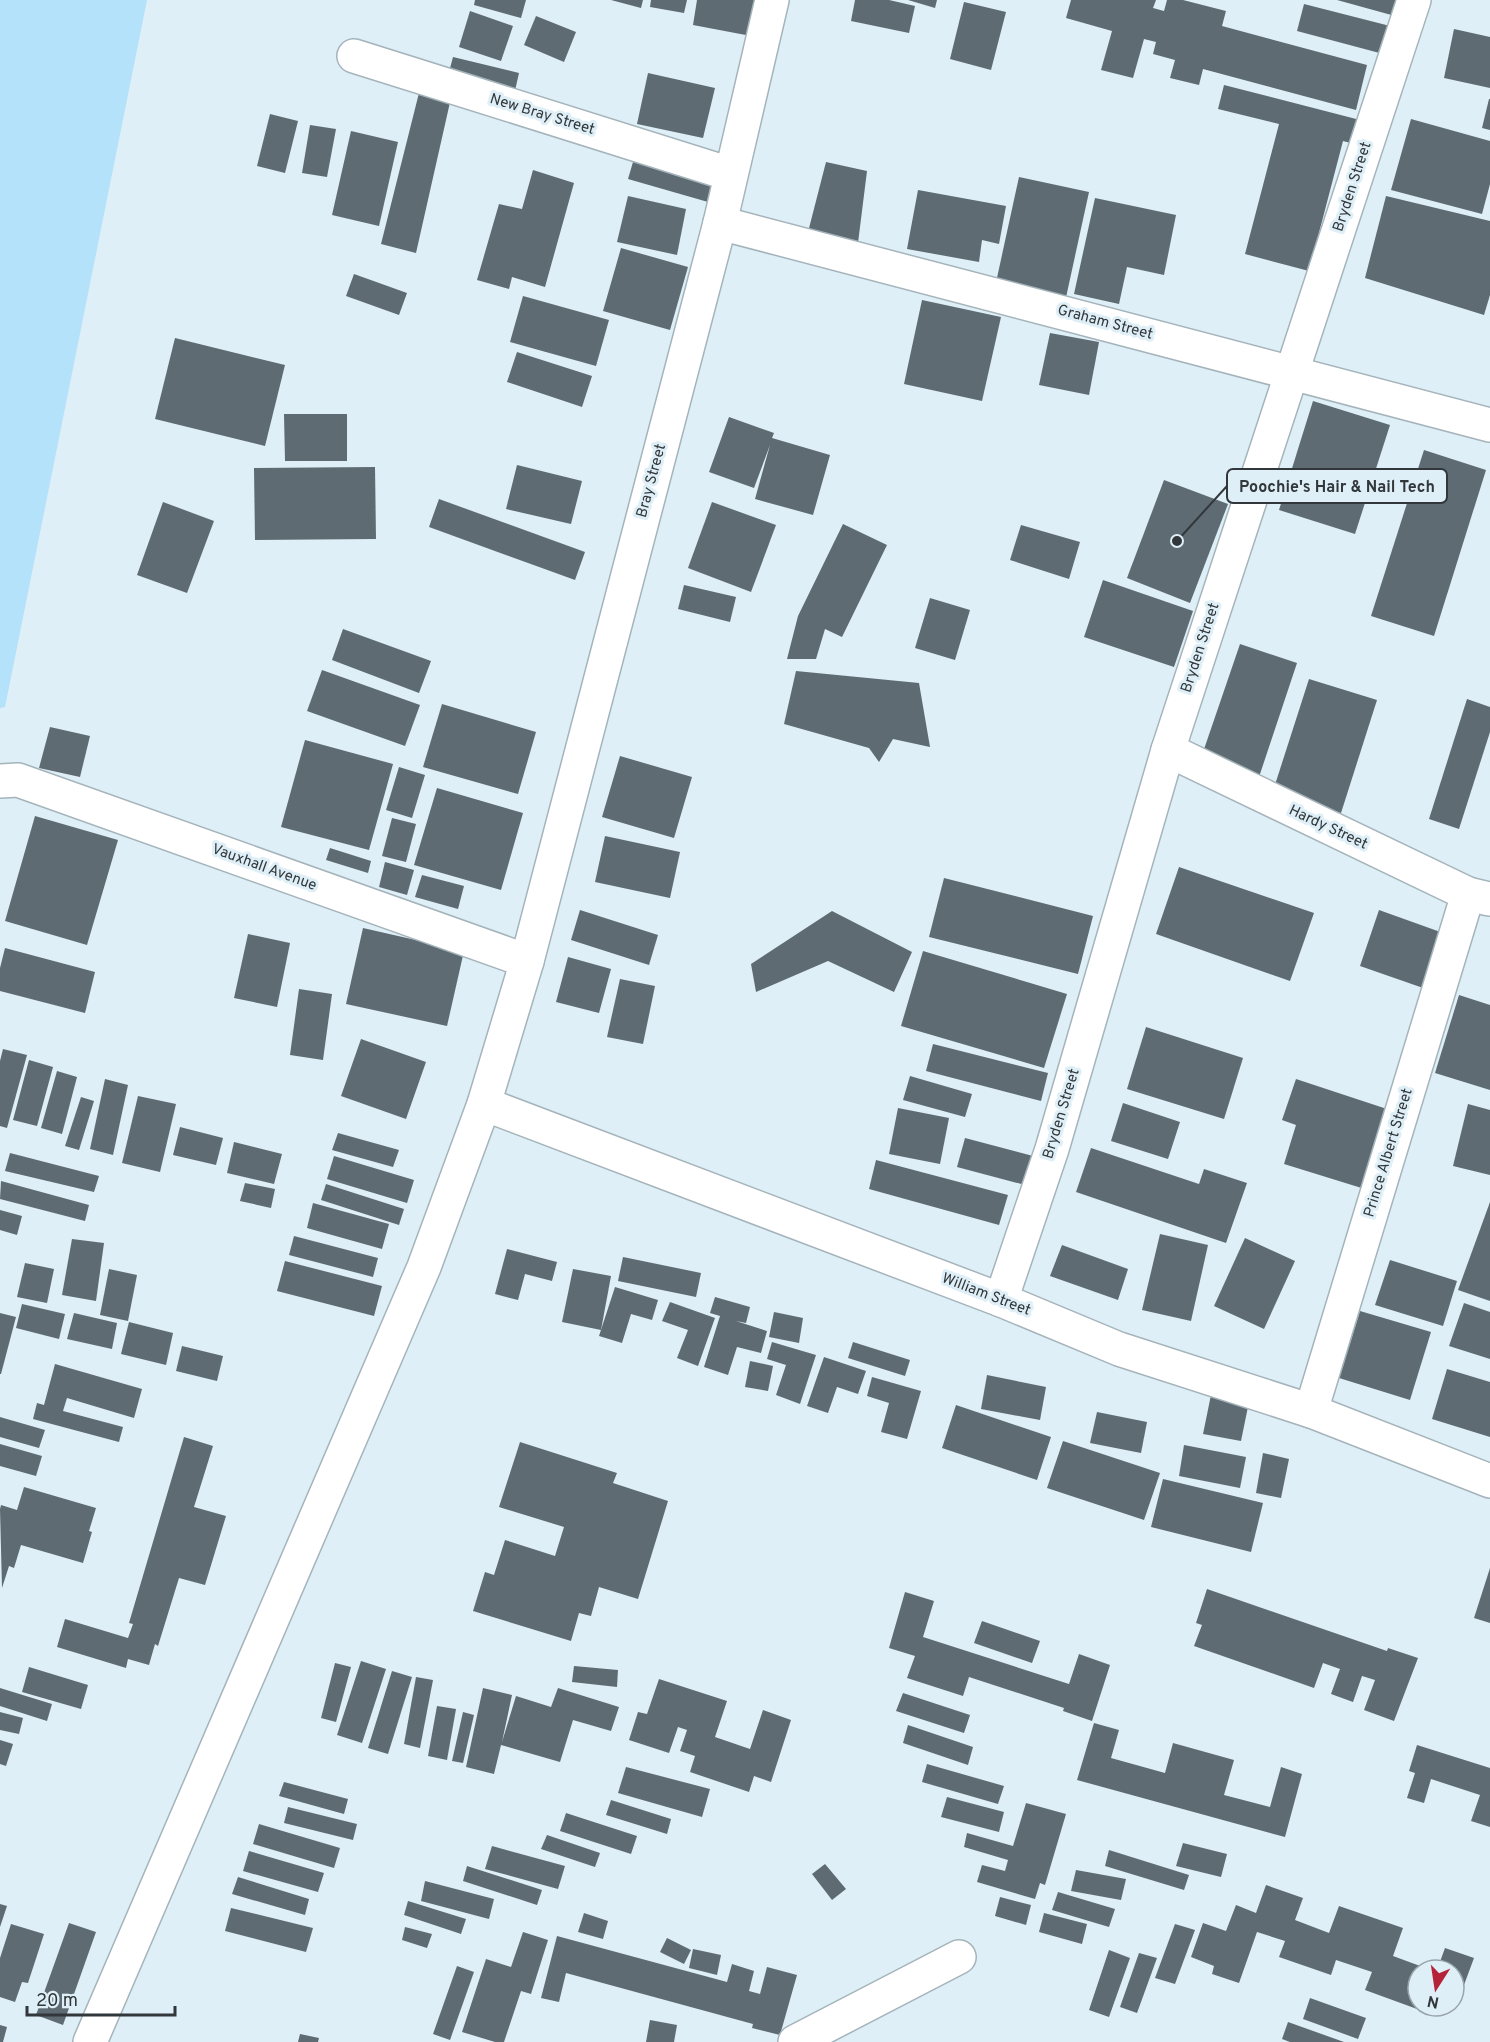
<svg xmlns="http://www.w3.org/2000/svg" width="1490" height="2042" font-family="Overpass,sans-serif">
<style>
.green{fill:#b3e2fa}
.building{fill:#5e6b72}
.lines{fill:none;stroke-linecap:round;stroke-linejoin:round}
.street-casing{stroke:#a5b4bb;stroke-width:36}
.street{stroke:#fff;stroke-width:33}
.labels{text-anchor:middle;dominant-baseline:central;stroke-width:6;stroke-linejoin:round;paint-order:stroke}
.street-label{font-size:15px;fill:#31373a;stroke:#dfeff7}
.leader{fill:none;stroke:#31373a;stroke-width:2}
.callout-dot{fill:#31373a;stroke:#dfeff7;stroke-width:2}
.callout{fill:#dfeff7;stroke:#31373a;stroke-width:2}
.callout-label{font-size:16px;text-anchor:middle;font-weight:bold;fill:#31373a}
</style>
<rect width="100%" height="100%" fill="#dfeff7"/>
<polygon class="green" points="0,0 147,0 5,707 0,708"/>
<g class="building">
<polygon points="475,0 526,0 521,18 474,5"/>
<polygon points="611,0 643,0 641,8"/>
<polygon points="651,0 687,0 684,13 650,7"/>
<polygon points="697,0 758,0 751,36 693,25"/>
<polygon points="855,0 889,0 915,6 909,33 851,21"/>
<polygon points="908,0 937,0 935,8"/>
<polygon points="1071,0 1156,0 1153,8 1164,11 1167,0 1183,0 1226,11 1222,26 1367,65 1356,110 1203,69 1199,85 1170,78 1175,60 1153,54 1156,42 1144,39 1133,78 1101,70 1112,31 1066,18"/>
<polygon points="1337,0 1399,0 1395,16"/>
<polygon points="964,2 1006,12 991,70 950,59"/>
<polygon points="1304,4 1394,27 1387,55 1297,31"/>
<polygon points="470,11 513,26 501,61 459,47"/>
<polygon points="536,16 576,32 564,62 524,45"/>
<polygon points="1454,29 1490,37 1490,88 1444,78"/>
<polygon points="453,57 519,73 512,104 453,89 416,253 381,244 422,81 445,87"/>
<polygon points="648,73 715,88 703,138 637,124"/>
<polygon points="1224,85 1360,120 1354,144 1343,141 1309,271 1245,254 1279,124 1218,109"/>
<polygon points="1489,99 1490,99 1490,130 1482,128"/>
<polygon points="270,114 298,121 285,173 257,166"/>
<polygon points="1411,119 1490,141 1490,184 1482,214 1391,190"/>
<polygon points="310,125 336,129 327,177 302,173"/>
<polygon points="351,131 398,142 379,226 332,215"/>
<polygon points="641,135 721,159 708,202 628,179"/>
<polygon points="826,162 867,171 858,243 807,236"/>
<polygon points="533,170 574,183 545,287 512,277 509,289 477,280 499,204 522,209"/>
<polygon points="1019,177 1089,192 1065,302 995,287"/>
<polygon points="918,190 1006,206 999,244 982,240 979,262 907,249"/>
<polygon points="628,196 686,209 677,255 617,242"/>
<polygon points="1386,196 1490,221 1490,295 1484,315 1365,278"/>
<polygon points="1095,198 1176,215 1164,275 1127,267 1119,304 1074,294"/>
<polygon points="621,248 688,267 670,330 603,311"/>
<polygon points="354,274 407,293 399,315 346,296"/>
<polygon points="523,296 609,320 596,366 510,342"/>
<polygon points="922,300 1001,317 982,401 904,384"/>
<polygon points="1050,333 1099,342 1089,395 1039,385"/>
<polygon points="175,338 285,365 265,446 155,419"/>
<polygon points="517,352 592,376 582,407 507,382"/>
<polygon points="1313,401 1390,425 1355,534 1279,510"/>
<polygon points="284,414 347,414 347,461 285,461"/>
<polygon points="729,417 774,433 772,438 830,455 813,515 755,499 770,445 754,488 709,472"/>
<polygon points="1424,450 1486,470 1434,636 1371,616"/>
<polygon points="517,465 582,481 571,524 506,509"/>
<polygon points="375,467 376,539 255,540 254,468"/>
<polygon points="1164,480 1228,504 1190,603 1127,578"/>
<polygon points="439,499 585,552 575,580 429,527"/>
<polygon points="163,502 214,521 187,593 137,575"/>
<polygon points="712,502 776,525 751,592 688,568"/>
<polygon points="843,524 887,545 842,637 825,629 816,659 787,659 798,616"/>
<polygon points="1021,525 1080,542 1069,579 1010,560"/>
<polygon points="1103,580 1193,611 1174,667 1084,637"/>
<polygon points="684,585 736,597 730,622 678,609"/>
<polygon points="930,598 970,610 955,660 915,648"/>
<polygon points="343,629 431,661 419,693 332,660"/>
<polygon points="1240,644 1297,663 1259,777 1201,758"/>
<polygon points="322,670 420,705 405,746 307,711"/>
<polygon points="796,671 919,683 930,747 893,739 879,762 869,748 784,724"/>
<polygon points="1309,679 1377,700 1341,813 1273,791"/>
<polygon points="1467,699 1490,707 1490,732 1459,829 1429,819"/>
<polygon points="442,704 536,732 518,794 423,767"/>
<polygon points="50,727 90,736 80,777 39,768"/>
<polygon points="305,740 393,764 369,850 281,827"/>
<polygon points="620,756 692,777 674,838 602,817"/>
<polygon points="399,767 425,775 412,818 386,810"/>
<polygon points="437,788 523,813 501,890 414,865"/>
<polygon points="35,816 118,840 87,945 5,921"/>
<polygon points="392,818 416,824 406,862 382,856"/>
<polygon points="605,836 680,852 670,898 595,882"/>
<polygon points="330,848 371,861 368,873 326,860"/>
<polygon points="385,862 414,870 407,895 379,887"/>
<polygon points="1179,867 1314,913 1290,981 1156,934"/>
<polygon points="422,875 464,886 458,909 415,897"/>
<polygon points="944,878 1093,916 1078,974 929,937"/>
<polygon points="580,910 658,935 649,965 571,940"/>
<polygon points="1379,910 1446,934 1426,989 1360,966"/>
<polygon points="832,911 912,952 894,992 828,961 756,992 751,964"/>
<polygon points="363,928 464,951 447,1026 346,1004"/>
<polygon points="248,934 290,943 277,1007 234,998"/>
<polygon points="5,948 95,972 85,1013 0,991 0,968"/>
<polygon points="923,951 1067,994 1044,1068 901,1026"/>
<polygon points="568,957 611,969 599,1013 556,1002"/>
<polygon points="620,979 655,986 643,1044 607,1037"/>
<polygon points="299,989 332,994 323,1060 290,1055"/>
<polygon points="1459,995 1490,1005 1490,1090 1435,1073"/>
<polygon points="1146,1027 1243,1058 1224,1119 1127,1089"/>
<polygon points="361,1039 426,1062 406,1119 341,1096"/>
<polygon points="933,1044 1048,1073 1041,1101 926,1071"/>
<polygon points="3,1049 27,1055 7,1128 0,1126 0,1061"/>
<polygon points="29,1060 53,1067 37,1126 13,1120"/>
<polygon points="57,1071 77,1077 62,1134 41,1128"/>
<polygon points="910,1076 972,1094 965,1117 903,1100"/>
<polygon points="105,1079 128,1085 113,1155 90,1149"/>
<polygon points="1296,1079 1393,1111 1368,1190 1284,1164 1296,1125 1282,1120"/>
<polygon points="138,1096 176,1104 160,1172 122,1163"/>
<polygon points="81,1097 94,1101 79,1150 65,1146"/>
<polygon points="1123,1103 1180,1122 1168,1159 1111,1141"/>
<polygon points="1468,1104 1490,1110 1490,1175 1453,1166"/>
<polygon points="898,1108 949,1118 940,1164 889,1154"/>
<polygon points="180,1127 223,1138 216,1165 173,1155"/>
<polygon points="338,1133 399,1150 393,1167 332,1150"/>
<polygon points="965,1138 1033,1156 1025,1185 957,1167"/>
<polygon points="234,1142 282,1154 274,1184 227,1173"/>
<polygon points="1091,1148 1199,1184 1204,1169 1247,1183 1226,1243 1076,1192"/>
<polygon points="10,1153 99,1176 94,1192 5,1171"/>
<polygon points="334,1156 414,1180 407,1203 327,1179"/>
<polygon points="876,1160 1008,1195 999,1225 869,1189"/>
<polygon points="1,1181 89,1205 85,1221 0,1199"/>
<polygon points="245,1183 275,1189 271,1208 240,1201"/>
<polygon points="326,1184 404,1209 399,1225 321,1200"/>
<polygon points="1490,1202 1490,1301 1458,1290"/>
<polygon points="313,1203 389,1224 382,1249 307,1228"/>
<polygon points="0,1210 22,1216 17,1235 0,1230"/>
<polygon points="1160,1234 1208,1245 1191,1321 1142,1310"/>
<polygon points="294,1236 378,1258 373,1277 289,1255"/>
<polygon points="1245,1238 1295,1261 1264,1329 1214,1306"/>
<polygon points="72,1239 104,1243 96,1301 62,1295"/>
<polygon points="1062,1245 1128,1269 1118,1300 1050,1276"/>
<polygon points="507,1249 557,1262 552,1281 525,1274 518,1300 495,1294"/>
<polygon points="623,1257 701,1273 696,1297 618,1281"/>
<polygon points="1390,1260 1457,1281 1443,1326 1375,1305"/>
<polygon points="285,1261 382,1286 374,1316 277,1291"/>
<polygon points="25,1263 54,1269 47,1303 17,1297"/>
<polygon points="109,1269 137,1275 128,1321 100,1315"/>
<polygon points="573,1269 611,1276 601,1330 562,1322"/>
<polygon points="615,1287 658,1300 652,1320 631,1314 622,1343 599,1336"/>
<polygon points="715,1297 750,1307 746,1323 736,1321 767,1331 761,1353 737,1347 728,1375 704,1367 720,1316 710,1313"/>
<polygon points="670,1302 715,1318 698,1366 677,1358 688,1330 662,1321"/>
<polygon points="1464,1303 1490,1312 1490,1359 1449,1346"/>
<polygon points="22,1304 65,1314 59,1339 16,1328"/>
<polygon points="1360,1311 1431,1332 1410,1400 1339,1378"/>
<polygon points="774,1312 803,1318 799,1343 769,1337"/>
<polygon points="0,1313 16,1317 1,1374 0,1374"/>
<polygon points="74,1313 117,1323 112,1349 67,1339"/>
<polygon points="129,1322 173,1333 166,1365 121,1354"/>
<polygon points="772,1342 816,1355 800,1404 776,1395 786,1365 767,1359"/>
<polygon points="853,1342 910,1360 905,1376 848,1358"/>
<polygon points="182,1346 223,1356 217,1381 176,1371"/>
<polygon points="824,1357 866,1371 858,1394 837,1387 828,1413 807,1406"/>
<polygon points="750,1361 773,1366 768,1391 745,1387"/>
<polygon points="55,1364 142,1389 134,1418 67,1398 63,1411 123,1427 119,1442 33,1419 37,1403 44,1405"/>
<polygon points="1447,1369 1490,1382 1490,1437 1432,1419"/>
<polygon points="987,1375 1046,1387 1040,1420 981,1409"/>
<polygon points="872,1377 921,1391 907,1439 881,1432 889,1403 867,1396"/>
<polygon points="1212,1390 1250,1397 1241,1441 1203,1434"/>
<polygon points="956,1405 1051,1437 1037,1480 942,1448"/>
<polygon points="1097,1412 1147,1422 1141,1453 1090,1443"/>
<polygon points="0,1417 45,1430 39,1448 0,1437"/>
<polygon points="184,1437 213,1446 194,1507 226,1516 205,1585 179,1578 158,1646 155,1644 149,1665 128,1659 126,1668 57,1647 65,1619 128,1638 133,1624 129,1623"/>
<polygon points="1063,1441 1160,1473 1144,1520 1047,1488"/>
<polygon points="520,1442 617,1473 613,1483 668,1501 638,1599 599,1587 591,1616 579,1613 571,1641 473,1611 485,1572 494,1575 505,1540 555,1556 564,1527 499,1507"/>
<polygon points="0,1444 42,1456 36,1476 0,1466"/>
<polygon points="1184,1445 1246,1457 1240,1488 1179,1476"/>
<polygon points="1263,1453 1289,1459 1281,1498 1256,1493"/>
<polygon points="1163,1479 1263,1503 1251,1552 1151,1527"/>
<polygon points="24,1487 96,1508 89,1531 92,1532 83,1563 21,1545 14,1568 9,1566 2,1588 0,1509 1,1505 17,1510"/>
<polygon points="1490,1568 1490,1623 1474,1618"/>
<polygon points="1207,1589 1387,1651 1388,1648 1418,1658 1394,1721 1364,1710 1375,1680 1362,1676 1353,1702 1331,1694 1340,1669 1323,1663 1314,1688 1194,1646 1202,1625 1196,1623"/>
<polygon points="905,1592 934,1601 923,1637 1069,1684 1079,1654 1110,1665 1092,1721 1063,1711 1064,1708 969,1677 963,1696 907,1678 915,1656 889,1648"/>
<polygon points="982,1621 1040,1641 1032,1663 974,1643"/>
<polygon points="361,1661 386,1669 362,1743 337,1735"/>
<polygon points="335,1663 351,1667 336,1722 321,1718"/>
<polygon points="574,1666 618,1670 617,1687 572,1682"/>
<polygon points="29,1667 88,1685 81,1709 22,1692"/>
<polygon points="392,1671 412,1677 388,1754 368,1748"/>
<polygon points="416,1677 433,1680 420,1748 404,1744"/>
<polygon points="659,1679 727,1701 715,1737 750,1749 763,1710 791,1720 771,1782 754,1776 749,1792 690,1772 695,1756 680,1751 687,1730 678,1727 669,1753 629,1740 638,1712 647,1714"/>
<polygon points="0,1688 52,1704 47,1721 0,1706"/>
<polygon points="483,1688 512,1695 502,1742 516,1696 551,1707 558,1688 619,1707 611,1731 573,1720 560,1762 501,1745 494,1774 466,1767"/>
<polygon points="903,1693 970,1715 964,1733 896,1711"/>
<polygon points="437,1706 456,1709 447,1760 428,1756"/>
<polygon points="0,1712 23,1718 19,1734 0,1730"/>
<polygon points="463,1712 474,1715 463,1763 452,1761"/>
<polygon points="1094,1723 1119,1730 1111,1758 1165,1773 1173,1743 1234,1760 1224,1795 1270,1807 1281,1767 1302,1774 1285,1837 1077,1780"/>
<polygon points="908,1725 973,1747 968,1765 903,1743"/>
<polygon points="0,1740 13,1744 6,1766 0,1764"/>
<polygon points="1417,1745 1490,1768 1490,1827 1471,1821 1480,1795 1431,1779 1424,1803 1407,1798 1415,1773 1409,1771"/>
<polygon points="927,1764 1004,1786 998,1804 922,1782"/>
<polygon points="626,1767 710,1789 702,1817 618,1793"/>
<polygon points="284,1782 348,1799 344,1814 279,1796"/>
<polygon points="947,1797 1004,1812 999,1832 941,1817"/>
<polygon points="611,1800 671,1819 667,1834 606,1815"/>
<polygon points="1026,1803 1066,1814 1045,1885 1040,1883 1035,1899 977,1882 982,1865 1005,1871 1008,1860 964,1847 967,1833 1013,1846"/>
<polygon points="288,1807 357,1824 353,1840 284,1823"/>
<polygon points="566,1813 637,1836 631,1854 560,1831"/>
<polygon points="259,1824 340,1848 334,1868 253,1844"/>
<polygon points="547,1835 600,1853 595,1867 541,1849"/>
<polygon points="1183,1843 1227,1854 1221,1877 1176,1866"/>
<polygon points="492,1846 565,1866 558,1889 485,1869"/>
<polygon points="1109,1850 1189,1875 1184,1890 1105,1866"/>
<polygon points="249,1851 324,1873 318,1892 243,1871"/>
<polygon points="825,1864 846,1889 832,1900 812,1874"/>
<polygon points="467,1866 542,1890 537,1905 463,1881"/>
<polygon points="1076,1870 1126,1879 1121,1900 1071,1891"/>
<polygon points="238,1877 309,1899 305,1915 232,1894"/>
<polygon points="425,1881 494,1899 489,1919 421,1901"/>
<polygon points="1266,1885 1303,1898 1295,1920 1329,1933 1339,1906 1403,1928 1393,1956 1431,1970 1418,1970 1418,2006 1430,2006 1428,2013 1365,1990 1372,1972 1336,1960 1331,1975 1279,1957 1285,1941 1257,1932 1239,1983 1212,1974 1214,1966 1191,1957 1203,1923 1226,1931 1236,1905 1256,1913"/>
<polygon points="1058,1892 1115,1909 1109,1927 1052,1910"/>
<polygon points="1000,1897 1031,1905 1026,1925 995,1916"/>
<polygon points="408,1901 466,1919 461,1934 404,1915"/>
<polygon points="0,1904 7,1906 0,1927"/>
<polygon points="231,1908 313,1928 306,1952 225,1931"/>
<polygon points="584,1913 608,1921 603,1939 578,1932"/>
<polygon points="1044,1913 1087,1924 1082,1944 1039,1932"/>
<polygon points="69,1923 96,1932 63,2025 36,2015"/>
<polygon points="11,1924 44,1934 28,1983 22,1982 15,2002 0,1997 0,1958"/>
<polygon points="1175,1924 1195,1930 1175,1984 1155,1978"/>
<polygon points="405,1927 432,1934 427,1948 402,1940"/>
<polygon points="523,1932 548,1940 531,1994 521,1991 504,2042 495,2042 462,2032 486,1959 511,1967"/>
<polygon points="557,1936 727,1982 732,1964 754,1971 749,1991 760,1994 767,1967 797,1975 780,2035 752,2028 753,2024 566,1973 559,2002 541,1998"/>
<polygon points="667,1938 691,1950 684,1964 660,1952"/>
<polygon points="1445,1948 1474,1958 1461,1993 1457,1992 1454,1999 1454,1970 1437,1970"/>
<polygon points="693,1949 721,1955 717,1975 689,1968"/>
<polygon points="1109,1950 1130,1958 1109,2017 1089,2010"/>
<polygon points="1139,1953 1157,1958 1137,2013 1120,2007"/>
<polygon points="457,1966 474,1972 450,2040 433,2034"/>
<polygon points="1310,1998 1366,2018 1358,2039 1303,2019"/>
<polygon points="650,2020 677,2025 674,2042 646,2042"/>
<polygon points="1288,2022 1344,2042 1290,2042 1282,2039"/>
<polygon points="0,2025 7,2027 3,2042 0,2042"/>
<polygon points="300,2034 319,2038 318,2042 298,2042"/>
</g>
<g class="lines">
<g class="street-casing">
<g id="street">
<polyline points="354,56 730,174"/>
<polyline points="720,223 1490,425"/>
<polyline points="1168,750 1468,894 1489,899"/>
<polyline points="0,781 18,780 527,961"/>
<polyline points="484,1104 1001,1300 1119,1349 1311,1411 1490,1481"/>
<polyline points="1001,1300 1052,1149 1168,750 1414,0"/>
<polyline points="1311,1411 1468,894"/>
<polyline points="90,2042 424,1267 484,1104 527,961 720,223 772,0"/>
<polyline points="795,2042 959,1957"/>
</g>
</g>
<use href="#street" class="street"/>
</g>
<g class="labels">
<g class="street-label">
<text transform="translate(542 115) rotate(17)">New Bray Street</text>
<text transform="translate(1353 187) rotate(-72)">Bryden Street</text>
<text transform="translate(1105 323) rotate(15)">Graham Street</text>
<text transform="translate(652 481) rotate(-75)">Bray Street</text>
<text transform="translate(1201 648) rotate(-72)">Bryden Street</text>
<text transform="translate(1328 828) rotate(25)">Hardy Street</text>
<text transform="translate(264 868) rotate(20)">Vauxhall Avenue</text>
<text transform="translate(1062 1114) rotate(-73)">Bryden Street</text>
<text transform="translate(1389 1153) rotate(-73)">Prince Albert Street</text>
<text transform="translate(986 1295) rotate(21)">William Street</text>
</g>
</g>
<path class="leader" d="M1177 541L1227 486"/>
<circle class="callout-dot" cx="1177" cy="541" r="6"/>
<rect class="callout" x="1227" y="469" width="220" height="34" rx="6"/>
<g class="callout-label">
<text x="1337" y="492">Poochie's Hair &amp; Nail Tech</text>
</g>
<g transform="translate(1436 1988) rotate(192)"><circle r="28" fill="#dfeff7" stroke="#99a5ab" stroke-width="1.5"/>
<path d="M0-4.5L10 22L0 15L-10 22Z" fill="#b52338"/>
<text y="-9" font-size="16" font-weight="bold" text-anchor="middle" fill="#31373a">N</text>
</g>
<path d="M27 2006v9h148v-9" fill="none" stroke="#31373a" stroke-width="3"/>
<text x="36" y="2006" font-size="18" fill="#31373a" stroke="#dfeff7" stroke-width="4.5" paint-order="stroke">20 m</text>
</svg>
